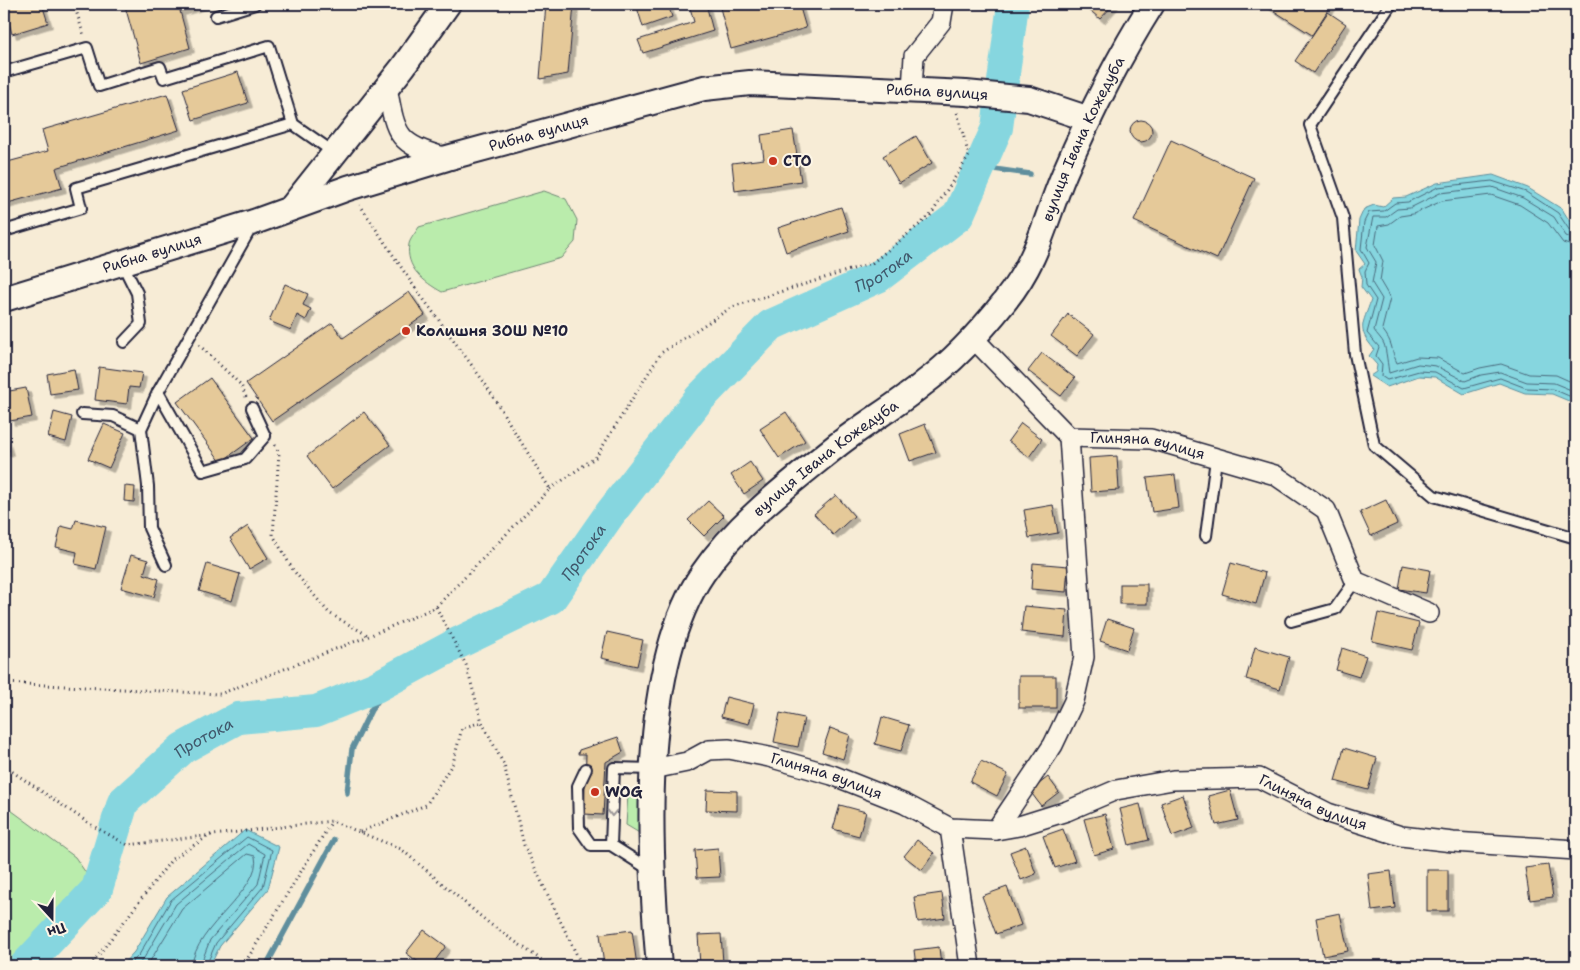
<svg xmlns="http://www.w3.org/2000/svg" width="1580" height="970" font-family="'Shantell Sans',sans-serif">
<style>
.green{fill:#baecac;stroke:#6e8774}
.water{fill:#86d6df;stroke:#5e8e9d}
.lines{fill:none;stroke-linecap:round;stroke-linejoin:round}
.shore{stroke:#4a6a7d;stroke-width:1}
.stream{stroke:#5e8e9d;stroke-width:5.5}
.river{stroke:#86d6df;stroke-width:32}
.building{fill:#e5c999;stroke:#22223b;filter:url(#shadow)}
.service-casing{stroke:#22223b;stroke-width:14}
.minor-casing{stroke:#22223b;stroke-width:22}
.tertiary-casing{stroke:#22223b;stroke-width:28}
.path{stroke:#22223b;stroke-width:3;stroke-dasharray:1 4;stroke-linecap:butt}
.service{stroke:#fcf5e5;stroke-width:10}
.minor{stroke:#fcf5e5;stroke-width:19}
.tertiary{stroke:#fcf5e5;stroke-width:24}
.oneway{stroke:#9a9698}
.poi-dot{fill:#c8321e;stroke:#fcf5e5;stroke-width:2}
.labels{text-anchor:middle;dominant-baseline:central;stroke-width:4;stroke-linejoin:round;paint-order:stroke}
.street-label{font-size:15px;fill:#22223b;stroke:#fcf5e5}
.poi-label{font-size:15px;font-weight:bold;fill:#22223b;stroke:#fcf5e5;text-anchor:start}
.water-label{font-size:16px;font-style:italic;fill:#40586c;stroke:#fcf5e5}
</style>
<defs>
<filter id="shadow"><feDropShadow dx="4.5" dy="4.5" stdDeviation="0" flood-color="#0004"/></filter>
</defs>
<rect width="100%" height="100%" fill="#f7ecd6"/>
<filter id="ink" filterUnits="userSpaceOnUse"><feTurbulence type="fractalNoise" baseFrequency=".02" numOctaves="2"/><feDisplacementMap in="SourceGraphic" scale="10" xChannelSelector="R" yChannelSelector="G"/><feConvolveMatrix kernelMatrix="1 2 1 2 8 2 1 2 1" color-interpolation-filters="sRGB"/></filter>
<g filter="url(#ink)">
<g class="green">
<path d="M544 191 566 199 577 220 575 242 561 258 442 292C424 282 405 268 409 244 410 239 416 232 419 227Z"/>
<polygon points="645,788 641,834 626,825 628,794"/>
<polygon points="4,805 75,857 97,889 25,966 4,966"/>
</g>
<g class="water">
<path d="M1493 175 1528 188 1562 209 1576 231V404L1552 394 1525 393 1499 383 1464 394 1435 377 1419 376 1387 387 1370 376 1376 372 1377 365 1369 356 1374 349C1356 328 1363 325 1371 300L1361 287 1362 277 1359 269 1365 264 1356 251 1359 220 1364 209 1374 205 1383 207 1393 198 1406 197 1437 183Z"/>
<polygon points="245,830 279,847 268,889 220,946 210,966 121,966 134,952 167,897"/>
</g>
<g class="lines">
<g class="shore">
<polyline points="1576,233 1570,231 1558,213 1526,192 1492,181 1438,187 1408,202 1395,203 1384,211 1369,212 1364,222 1361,249 1369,263 1365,271 1366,285 1376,300 1367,333 1379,347 1376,356 1382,364 1381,376 1387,380 1419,371 1435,372 1464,388 1500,378 1526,388 1553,389 1576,399"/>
<path d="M1576 240 1566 236 1554 217 1523 198 1492 187 1440 193 1410 208 1397 209 1386 217H1373L1367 247 1376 262 1372 283 1382 299 1374 330C1377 335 1382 339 1384 344 1386 349 1388 367 1389 373L1418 364 1436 366 1465 381 1481 375 1500 372 1527 382 1554 383 1576 392"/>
<path d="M1576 247 1563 243 1548 223 1520 205 1491 195 1442 201 1413 214 1400 216 1389 224 1378 226 1375 245 1383 261 1380 281 1390 298 1382 329C1394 344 1390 348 1397 363L1417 357 1438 358 1465 373 1480 368 1501 364 1529 374 1556 375 1576 384"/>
<polyline points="128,966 139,955 171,900 247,837 272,850 263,887 216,943 206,966"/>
<polyline points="137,966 144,958 176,904 248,844 265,854 258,884 210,940 200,966"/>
<path d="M147 966 182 909 247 854 255 856C263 889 194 927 192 966"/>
</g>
<g class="stream">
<polyline points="980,167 1030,174"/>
<polyline points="347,793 352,749 371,710 396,676"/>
<polyline points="266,966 334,840"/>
</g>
<path class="river" id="s1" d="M25 966 97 889 123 802 183 748 238 718 316 711 376 687 456 644 551 598 609 515 699 399 771 325 878 277 958 216 997 128 1013 4"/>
</g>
<g class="building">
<polygon points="4,4 42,4 48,23 12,34"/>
<polygon points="133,4 205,4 180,11 190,48 141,63 125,6"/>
<polygon points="546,4 574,4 568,74 540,79"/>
<polygon points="636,4 668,4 672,17 643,27"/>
<polygon points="689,4 706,4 713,31 643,53 638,40 694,22"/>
<polygon points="719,4 799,4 806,28 731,49"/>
<polygon points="1083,4 1114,4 1100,19"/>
<polygon points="1263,4 1332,4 1312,35"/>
<polygon points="1562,4 1576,4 1576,14"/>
<polygon points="1328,12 1346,24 1313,73 1295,61"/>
<polygon points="238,72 248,103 193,120 183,89"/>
<polygon points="167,94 179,130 56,168 62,188 4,204 4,163 48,151 42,130"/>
<circle cx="1141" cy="131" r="11"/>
<polygon points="793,130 801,181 735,191 732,163 764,159 761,135"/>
<polygon points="916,136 932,163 899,183 883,156"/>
<polygon points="1171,140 1254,178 1217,259 1134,221"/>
<polygon points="841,207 849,231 786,252 778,228"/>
<polygon points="285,284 308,294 303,305 311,309 306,320 297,315 291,330 269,321"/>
<polygon points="409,292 425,315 272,421 246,383 332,323 343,338"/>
<polygon points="1068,314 1094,334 1077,356 1051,336"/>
<polygon points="1042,353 1075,378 1061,396 1028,371"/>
<polygon points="99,367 142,373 139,388 129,387 127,404 95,400"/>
<polygon points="74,369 78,390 50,394 47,374"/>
<polygon points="210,378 254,438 221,462 177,402"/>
<polygon points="26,388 32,417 10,421 4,392"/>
<polygon points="54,412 72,417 66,442 48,437"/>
<polygon points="364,412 390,445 332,489 307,456"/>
<polygon points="786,412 805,441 779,458 760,429"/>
<polygon points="1021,423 1042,439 1029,457 1008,441"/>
<polygon points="104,424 125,433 109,468 88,459"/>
<polygon points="925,424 936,452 910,461 900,434"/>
<polygon points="4,434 9,451 4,452"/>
<polygon points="1117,456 1119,490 1091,492 1089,458"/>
<polygon points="750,462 763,481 744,494 731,475"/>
<polygon points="1175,475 1179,508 1152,512 1147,478"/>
<polygon points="125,486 135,487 134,502 124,501"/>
<polygon points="836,495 854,516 833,535 814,514"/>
<polygon points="1386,500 1397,524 1371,536 1360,512"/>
<polygon points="708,501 724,516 704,536 688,520"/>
<polygon points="1053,505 1058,533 1029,538 1024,510"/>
<polygon points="76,520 106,527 96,569 75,564 77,552 56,547 61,526 73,529"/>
<polygon points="248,526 268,558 249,569 230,538"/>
<polygon points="131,555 148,560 144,574 159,579 154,597 121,588"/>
<polygon points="1033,563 1068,566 1066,592 1031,589"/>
<polygon points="1231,563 1265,573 1256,604 1222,594"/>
<polygon points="207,564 240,574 232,601 199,591"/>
<polygon points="1403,565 1430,570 1426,593 1399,589"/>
<rect x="1120" y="584" width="27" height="20"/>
<polygon points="1024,606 1067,610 1065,637 1021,632"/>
<polygon points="1378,613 1419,623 1412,650 1372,641"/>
<polygon points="1107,619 1134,628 1127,650 1100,641"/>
<polygon points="607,632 643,640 637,666 601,658"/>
<polygon points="1255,647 1289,657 1280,689 1246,679"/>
<polygon points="1342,648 1366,656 1359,677 1336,670"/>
<rect x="1019" y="676" width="37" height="32"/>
<polygon points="726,697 754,704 749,724 721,717"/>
<polygon points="780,713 804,718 798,747 774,742"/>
<polygon points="882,717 909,725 901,751 875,744"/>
<polygon points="830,728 850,735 843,759 822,752"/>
<polygon points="618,737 623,752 606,762 603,815 584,814 586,754 578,754 579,750"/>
<polygon points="1344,748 1377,758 1368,790 1335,781"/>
<polygon points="981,761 1008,774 997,796 970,782"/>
<polygon points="1048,777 1059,792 1041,806 1030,791"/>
<polygon points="707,790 737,791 737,811 706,810"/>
<polygon points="1230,790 1238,820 1216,825 1208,796"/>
<polygon points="1183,795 1194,828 1172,836 1161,803"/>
<polygon points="1140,804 1149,840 1129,845 1120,809"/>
<polygon points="840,805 866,812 859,836 833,829"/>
<polygon points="1105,814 1114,849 1094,855 1084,819"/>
<polygon points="1063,829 1075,861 1055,868 1043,836"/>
<polygon points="917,840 934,853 922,870 904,856"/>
<polygon points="1026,846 1036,874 1021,880 1010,852"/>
<polygon points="718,848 720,877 697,878 695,850"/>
<polygon points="1548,865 1553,897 1530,900 1525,868"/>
<rect x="1427" y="870" width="21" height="41"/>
<polygon points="1391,871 1395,908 1372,911 1368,874"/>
<polygon points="1007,887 1021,925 996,934 982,896"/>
<polygon points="942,893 945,918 918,922 914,897"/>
<polygon points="1340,913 1348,951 1323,956 1316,918"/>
<polygon points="424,930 446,946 431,966 424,966 406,953"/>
<polygon points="632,930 637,966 604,966 600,934"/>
<polygon points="721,934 723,963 700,965 698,935"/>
<polygon points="939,947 941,966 916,966 914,950"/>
</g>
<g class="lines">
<g class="service-casing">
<g id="service">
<polyline points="1391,4 1310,125 1343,218 1355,354 1374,445 1434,496 1576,538"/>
<polyline points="216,16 255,4"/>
<polyline points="4,72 87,48 99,86 160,67 164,78 269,46 293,124 336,154"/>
<polyline points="4,231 81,208 76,188 293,124"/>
<polyline points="122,263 137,293 141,324 124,342"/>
<polyline points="158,392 252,226"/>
<polyline points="82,414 113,416 141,429"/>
<polyline points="1206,536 1216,459"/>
<polyline points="166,565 149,528 148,486 141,429 158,392 203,471 245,459 265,436 252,408"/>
<polyline points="1291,621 1335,609 1355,581"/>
<polyline points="586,769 578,786 579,828 591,845 611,845"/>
<polyline points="652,871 611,845 614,768 653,769"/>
</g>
</g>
<g class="minor-casing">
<g id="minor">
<path d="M387 87C396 137 397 144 447 158"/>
<polyline points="912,90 914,56 941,22 944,4"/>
<path id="s2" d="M974 339 1069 437 1151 439 1275 475 1326 510 1355 581 1429 613"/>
<path id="s3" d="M653 769 687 762 709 750 729 749 769 757 832 775 905 804 950 828 996 830 1019 826 1067 811 1116 790 1173 780 1259 778 1328 813 1401 836 1453 842 1576 850"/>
<polyline points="950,828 970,966"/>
<polyline points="996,830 1053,745 1074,701 1084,657 1069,437"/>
</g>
</g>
<g class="tertiary-casing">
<g id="tertiary">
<polyline points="291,208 403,67 448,4"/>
<path id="s4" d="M4 299 254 222 348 188 447 158 704 88 750 83 966 93 1029 99 1089 119"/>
<path id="s5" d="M659 966C649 855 638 668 703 573 737 523 789 484 835 447 864 424 896 406 924 383 955 360 981 331 1005 301 1040 257 1044 221 1065 172 1090 114 1118 58 1152 4"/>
</g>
</g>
<g class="path">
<polyline points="74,4 84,36"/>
<polyline points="199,345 241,385 246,397"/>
<polyline points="275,445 279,453 273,535 293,570 329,613 369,636"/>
<polyline points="550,489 596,457 661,353 732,307 872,263 930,216 969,156 957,112"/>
<polyline points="436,607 466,665 482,722 504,765 524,845 582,966"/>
<polyline points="4,683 220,694 369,636 436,607 550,489 484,382 411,282 360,205"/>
<polyline points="4,766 93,826 128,845 332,821 401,849 490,924 550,966"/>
<polyline points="360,832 426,805 453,763 462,728 482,722"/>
<polyline points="90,966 172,859 212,834"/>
<polyline points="243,966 332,821"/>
</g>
<use href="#service" class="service"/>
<use href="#minor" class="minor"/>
<use href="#tertiary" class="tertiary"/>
</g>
<defs><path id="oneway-chevron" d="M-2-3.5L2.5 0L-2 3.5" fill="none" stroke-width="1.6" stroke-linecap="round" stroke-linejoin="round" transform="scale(1.25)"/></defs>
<use class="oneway" href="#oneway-chevron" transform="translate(612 813) rotate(92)"/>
</g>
<g class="poi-dot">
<circle cx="773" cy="161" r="5"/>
<circle cx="406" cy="331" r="5"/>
<circle cx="595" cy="792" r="5"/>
</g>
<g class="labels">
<g class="street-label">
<text stroke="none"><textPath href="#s4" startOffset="965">Рибна вулиця</textPath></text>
<text stroke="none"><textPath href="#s4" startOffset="560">Рибна вулиця</textPath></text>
<text stroke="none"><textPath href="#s5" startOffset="991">вулиця Івана Кожедуба</textPath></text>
<text stroke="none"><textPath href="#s4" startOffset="155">Рибна вулиця</textPath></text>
<text stroke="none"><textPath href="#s2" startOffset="216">Глиняна вулиця</textPath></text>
<text stroke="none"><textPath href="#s5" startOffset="571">вулиця Івана Кожедуба</textPath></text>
<text stroke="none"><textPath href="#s3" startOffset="181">Глиняна вулиця</textPath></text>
<text stroke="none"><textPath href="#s3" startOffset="692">Глиняна вулиця</textPath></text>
</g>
<g class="poi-label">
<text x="783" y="161">СТО</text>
<text x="416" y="331">Колишня ЗОШ №10</text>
<text x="605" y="792">WOG</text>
</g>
<g class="water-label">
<text stroke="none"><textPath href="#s1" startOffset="1155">Протока</textPath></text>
<text stroke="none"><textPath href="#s1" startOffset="735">Протока</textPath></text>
<text stroke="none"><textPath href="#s1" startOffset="300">Протока</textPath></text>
</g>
</g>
<rect width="1580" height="970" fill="none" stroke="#fcf5e5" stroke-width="20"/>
<rect x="10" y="10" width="1560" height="950" fill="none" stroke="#22223b" stroke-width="2" filter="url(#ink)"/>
<g transform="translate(52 918) rotate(159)" stroke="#fcf5e5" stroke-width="4" paint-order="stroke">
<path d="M0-4L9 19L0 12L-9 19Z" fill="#22223b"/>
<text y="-8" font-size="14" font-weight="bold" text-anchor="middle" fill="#22223b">Пн</text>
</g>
</svg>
